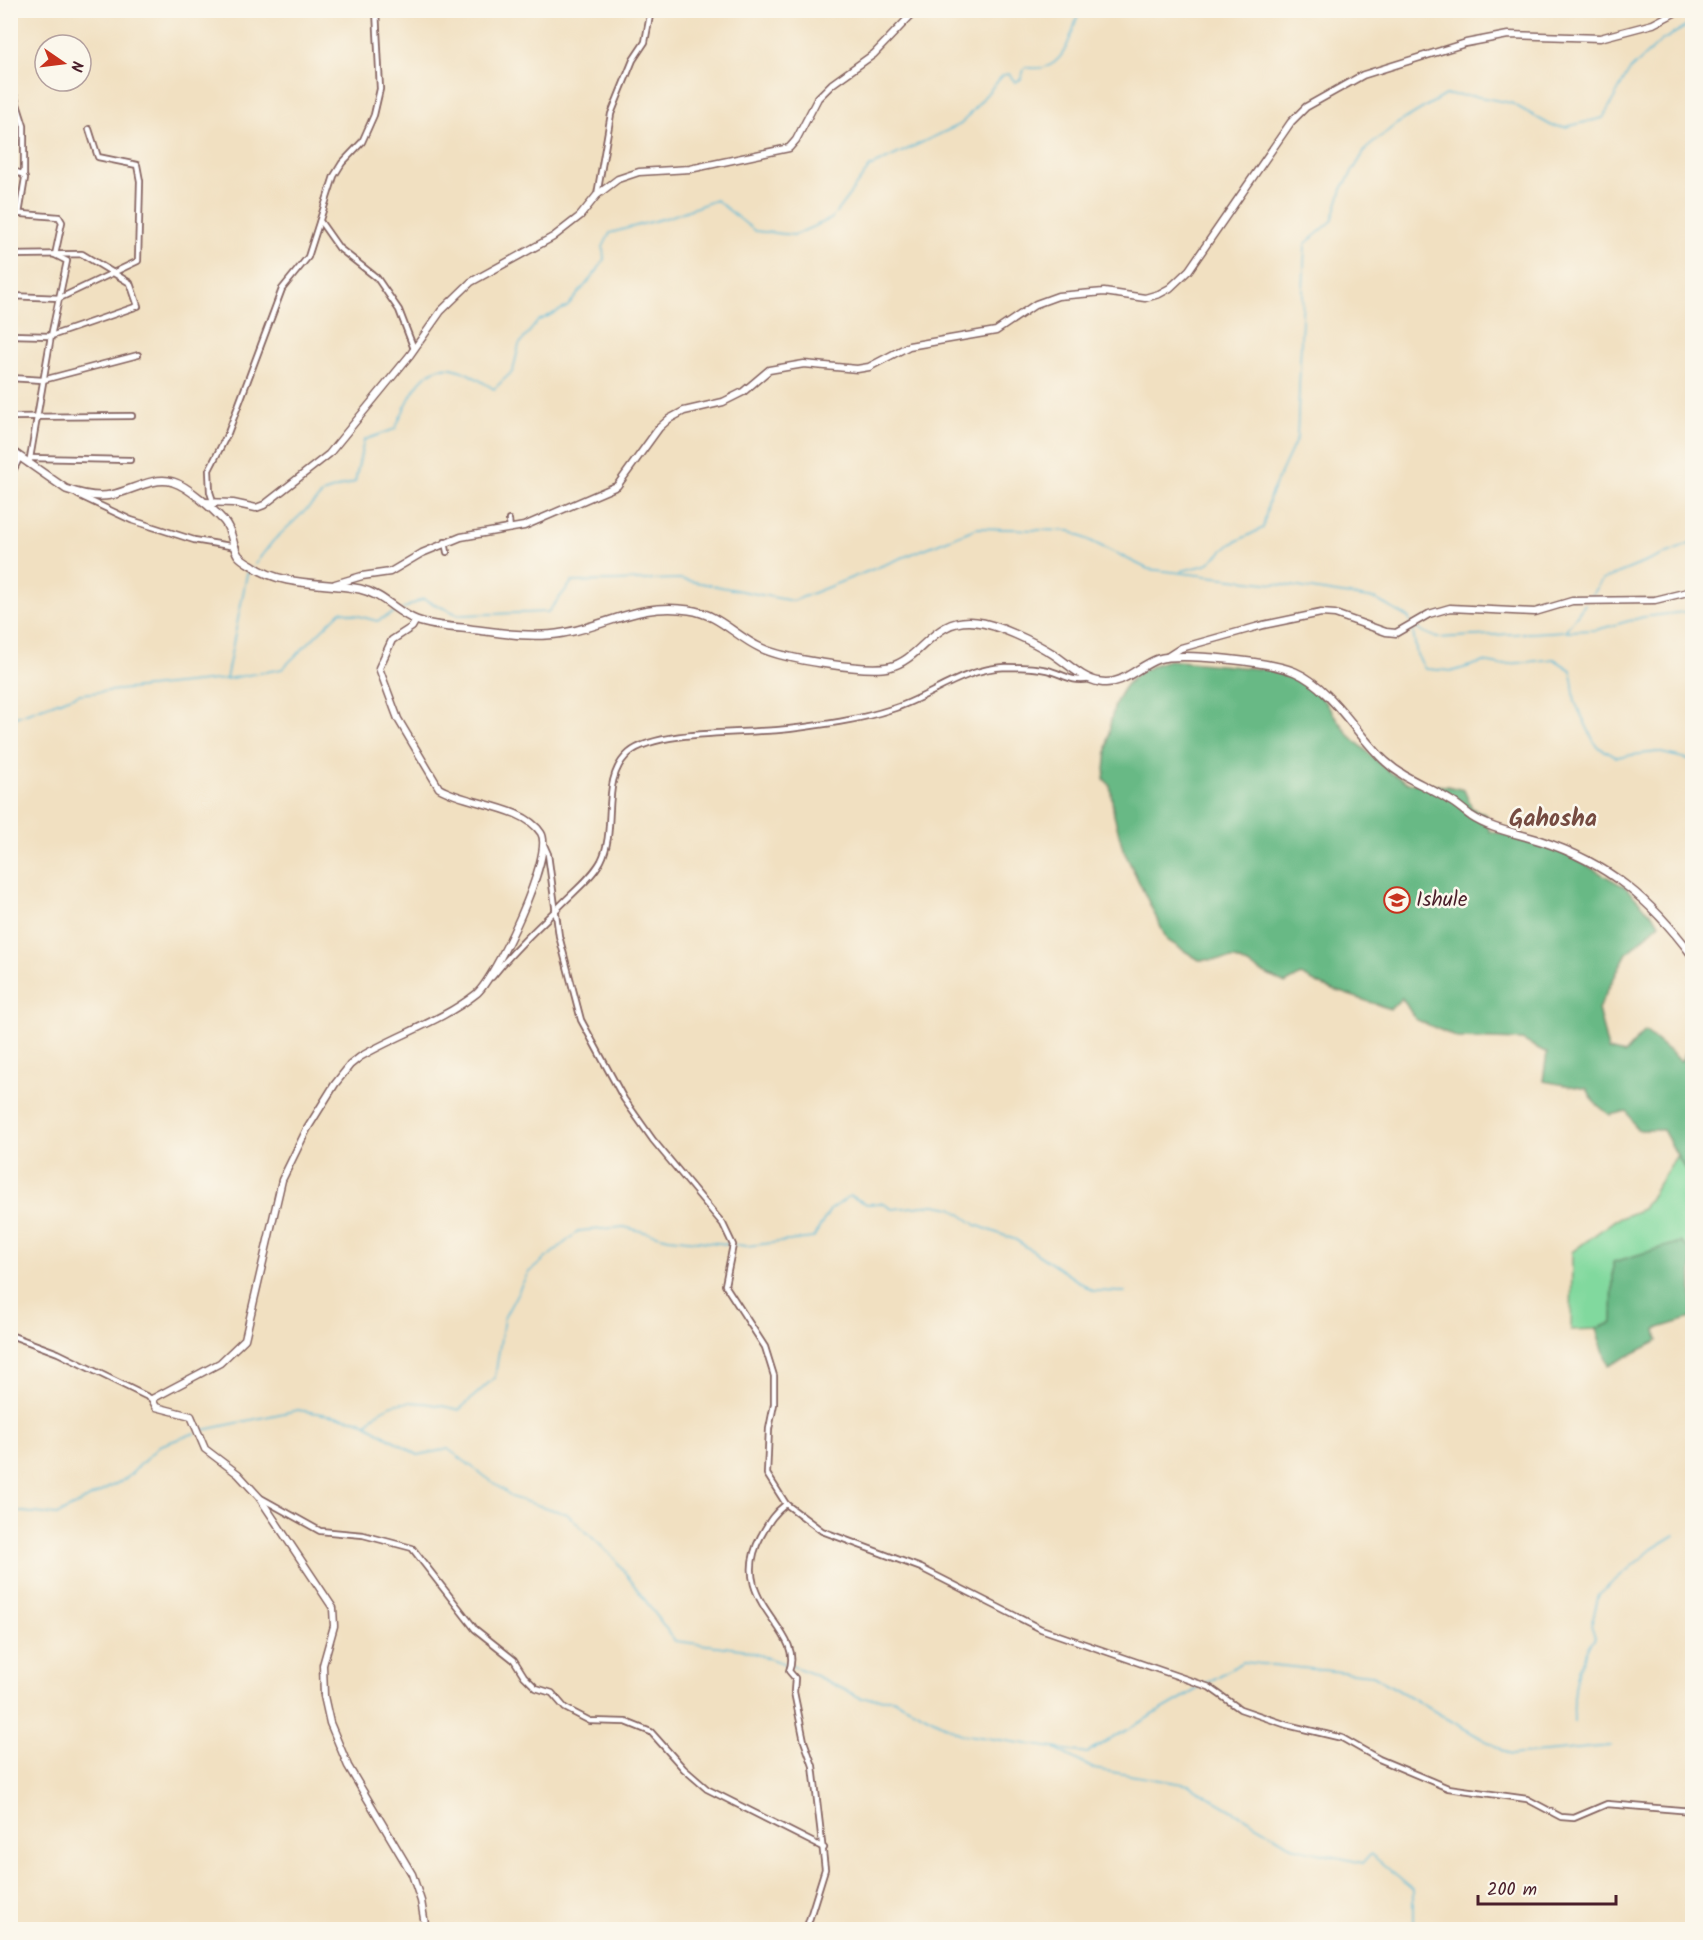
<svg xmlns="http://www.w3.org/2000/svg" width="1703" height="1940" font-family="Kalam,sans-serif">
<style>
.green{fill:#81d99e;stroke:#667c64;stroke-width:1.5}
.forest{fill:#68b985;stroke:#596c58;stroke-width:1.5}
.lines{fill:none;stroke-linecap:round;stroke-linejoin:round}
.stream{stroke:#57b7d6;stroke-width:1.5}
.street-casing{stroke:#846360;stroke-width:8}
.secondary-casing{stroke:#846360;stroke-width:9}
.primary-casing{stroke:#846360;stroke-width:10}
.street{stroke:#fff;stroke-width:4.5}
.secondary{stroke:#fff;stroke-width:6}
.primary{stroke:#fff;stroke-width:7}
.labels{text-anchor:middle;dominant-baseline:central;stroke-width:5;stroke-linejoin:round;paint-order:stroke}
.poi-label{font-size:21px;fill:#4a1f2b;stroke:#fbf7ec;text-anchor:start}
.quarter-label{font-size:24px;font-weight:bold;fill:#754b41;stroke:#fbf7ec}
</style>
<rect width="100%" height="100%" fill="#fbf7ec"/>
<filter id="ink" filterUnits="userSpaceOnUse"><feTurbulence type="fractalNoise" baseFrequency=".0167" numOctaves="2"/><feDisplacementMap in="SourceGraphic" scale="12" xChannelSelector="R" yChannelSelector="G"/><feConvolveMatrix kernelMatrix="1 2 1 2 8 2 1 2 1" color-interpolation-filters="sRGB"/></filter>
<filter id="wash" filterUnits="userSpaceOnUse"><feTurbulence type="fractalNoise" baseFrequency=".008" numOctaves="4" result="noise"/><feDisplacementMap in="SourceGraphic" scale="24" xChannelSelector="R" yChannelSelector="G"/><feGaussianBlur stdDeviation="1.35" result="paint"/><feColorMatrix in="noise" values="0 0 0 0 0 0 0 0 0 0 0 0 0 0 0 0 0 1.4 0 .05"/><feComposite in="paint" operator="in"/></filter>
<g filter="url(#wash)">
<rect width="100%" height="100%" fill="#f1e0c1"/>
<polygon class="green" points="1677,1155 1688,1175 1692,1176 1692,1252 1680,1242 1612,1323 1596,1329 1571,1330 1572,1252 1615,1220 1643,1209"/>
<g class="forest">
<path d="M1169 660 1271 670 1295 678 1319 694 1348 734 1388 771 1408 783 1447 786 1464 790 1472 808 1486 815 1489 831 1551 845 1625 887 1660 923 1627 953 1598 1009 1608 1050 1624 1054 1645 1031 1681 1061 1692 1042V1176L1688 1175 1663 1130H1637L1627 1111 1610 1115 1595 1103 1587 1089 1543 1081 1547 1053 1522 1040 1458 1038 1415 1019 1402 998 1390 1009 1325 987 1301 975 1285 984 1236 959 1199 960 1167 940 1123 849 1114 815 1110 785 1104 779C1111 723 1105 677 1169 660Z"/>
<polygon points="1681,1242 1692,1252 1692,1318 1656,1329 1658,1341 1608,1366 1596,1329 1612,1323 1613,1262"/>
</g>
<g class="lines">
<g class="stream">
<path d="M255 564 273 541 325 492 355 482 364 440 395 429C407 405 420 359 456 369 469 372 483 383 494 389L513 371 519 345 538 321 567 307 597 271 604 259 603 247 610 233 669 217 716 200 755 231 794 235 831 219 870 167 961 124 1003 75 1009 74 1015 82 1021 79 1025 67C1064 76 1069 39 1080 10"/>
<polyline points="1181,571 1206,565 1231,544 1263,528 1270,496 1297,438 1305,244 1332,221 1342,189 1366,149 1395,125 1445,95 1474,96 1511,103 1552,126 1565,127 1603,118 1629,71 1661,41 1692,23"/>
<polyline points="1590,597 1602,580 1692,543"/>
<polyline points="403,609 423,599 459,615 548,612 572,582 680,579 793,601 977,528 1070,531 1148,569 1292,586 1375,599 1409,618 1410,622"/>
<polyline points="1412,627 1437,638 1565,631 1585,604"/>
<polyline points="1412,627 1417,655 1425,669 1454,671 1483,662 1500,665 1554,659 1571,670 1575,702 1596,746 1616,757 1657,752 1692,760"/>
<polyline points="1566,631 1596,630 1643,617 1692,611"/>
<polyline points="226,679 282,669 341,611 377,621 396,612"/>
<polyline points="10,719 80,694 226,679 247,574 252,568"/>
<path d="M367 1424C389 1393 427 1402 459 1410L495 1377 504 1318 528 1273 579 1231 624 1227 669 1238 747 1246 813 1238 830 1210 850 1196 867 1204 882 1203 892 1209 935 1205 952 1208 976 1225 1016 1240 1093 1291 1125 1292"/>
<polyline points="199,1431 298,1410 359,1420 418,1455 448,1449 514,1498 567,1514 615,1559 675,1641 741,1649 806,1671 861,1698 893,1699 961,1734 1087,1753 1201,1687"/>
<polyline points="10,1511 57,1515 127,1478 159,1446 195,1433"/>
<polyline points="1205,1684 1243,1662 1372,1675 1510,1755 1611,1746"/>
<path d="M1574 1722C1572 1692 1577 1662 1595 1638L1591 1626 1599 1594 1652 1549 1675 1535"/>
<polyline points="1055,1749 1094,1769 1189,1785 1296,1848 1363,1863 1371,1854 1413,1890 1413,1922 1417,1930"/>
<polyline points="228,1930 257,1922"/>
</g>
</g>
</g>
<g filter="url(#ink)">
<g class="lines">
<g class="street-casing">
<g id="street">
<polyline points="10,82 24,126 24,175"/>
<polyline points="10,170 22,174 25,178 19,214"/>
<polyline points="597,195 611,114 633,60 645,42 651,10"/>
<polyline points="10,213 59,217 62,222 55,255 67,261 51,336 29,464"/>
<polyline points="320,221 339,248 377,278 399,310 414,349"/>
<polyline points="10,255 82,254 130,283 138,306 51,336 10,335"/>
<polyline points="10,296 60,298 138,261 140,181 137,165 98,157 89,129"/>
<polyline points="10,378 43,380 138,355"/>
<polyline points="10,417 132,416"/>
<polyline points="30,458 130,460"/>
<polyline points="10,477 20,457"/>
<polyline points="78,495 131,520 194,540 236,547"/>
<polyline points="214,504 210,492 209,470 228,433 282,289 308,257 334,176 342,163 362,142 374,115 380,89 376,10"/>
<polyline points="509,520 510,529"/>
<polyline points="445,542 447,552"/>
<polyline points="544,845 548,854 559,936 581,1020 624,1099 653,1140 723,1224 733,1245 725,1285 765,1347 774,1376 774,1404 769,1429 767,1474 786,1504 822,1531 921,1568 1041,1629 1209,1687 1240,1709 1287,1725 1342,1738 1379,1759 1448,1788 1527,1799 1561,1817 1574,1818 1607,1804 1692,1811"/>
<path d="M492 977C512 952 535 930 558 908 572 893 591 879 601 861 618 828 599 779 629 753 657 729 750 734 789 729 822 725 859 720 892 709 931 697 961 669 1006 667 1018 667 1034 667 1047 670 1063 674 1072 683 1090 679"/>
<polyline points="10,1335 58,1353 152,1399"/>
<polyline points="259,1497 320,1531 363,1535 412,1548 475,1629 514,1660 524,1676 536,1688 552,1693 565,1708 590,1721 626,1722 651,1732 684,1769 707,1789 824,1848"/>
<path d="M786 1504C773 1514 769 1522 761 1536 725 1602 806 1629 789 1671L795 1678 794 1692 804 1741 813 1766 825 1869 806 1930"/>
</g>
</g>
<g class="secondary-casing">
<g id="secondary">
<polyline points="204,502 233,503 256,508 264,505 329,454 410,355 441,311 471,282 553,237 580,216 597,195 618,179 639,172 690,169 789,148 796,140 818,98 832,84 874,54 916,10"/>
<polyline points="335,584 362,576 390,572 422,553 461,537 524,526 617,486 659,428 669,419 684,411 723,402 743,392 769,370 804,364 857,369 869,367 909,346 996,331 1036,304 1058,296 1104,292 1145,298 1159,294 1170,288 1189,270 1291,122 1306,107 1363,75 1466,43 1508,35 1600,38 1653,24 1680,10"/>
<path d="M416 620 412 627 392 640 379 668 398 719 439 788C467 805 523 805 541 833 555 854 495 979 476 994 442 1021 397 1035 360 1057L350 1065 335 1084 307 1129 282 1180 245 1339 220 1363 152 1399 156 1407 191 1416 205 1449 238 1474 259 1497 333 1608 334 1626 323 1665 324 1696 330 1723 348 1766 412 1874 421 1901 426 1930"/>
<polyline points="1167,657 1181,648 1263,625 1321,613 1335,614 1386,632 1396,633 1429,614 1450,608 1535,612 1572,601 1655,600 1692,591"/>
</g>
</g>
<g class="primary-casing">
<path id="primary" d="M10 450 66 489C80 494 97 498 111 495 131 491 153 476 173 482 188 486 214 510 224 521 233 531 232 546 238 555 242 560 248 563 253 566 282 587 327 582 360 589 383 594 396 612 416 620 429 625 448 627 462 628 494 632 531 639 563 633 608 626 640 602 689 610 719 614 735 636 761 648 784 659 865 672 889 667 923 659 932 617 976 622 997 624 1034 642 1053 654 1067 663 1082 679 1100 682 1123 686 1138 666 1158 659 1182 652 1272 662 1295 672 1332 688 1356 735 1386 762 1404 779 1428 786 1449 800 1457 804 1464 811 1471 816 1492 830 1518 833 1541 841 1608 863 1651 900 1692 955"/>
</g>
<use href="#street" class="street"/>
<use href="#secondary" class="secondary"/>
<use href="#primary" class="primary"/>
</g>
</g>
<defs>
<g id="school-ring" transform="scale(1.35)"><circle r="9.5" fill="#fbf7ec" stroke="#c8321e" stroke-width="1.5"/><path d="M0-5L7-2L0 1L-7-2ZM-4 1L0 2.5L4 1V4Q0 6-4 4Z" fill="#c8321e"/></g>
</defs>
<g fill-rule="evenodd">
<use href="#school-ring" x="1397" y="900"/>
</g>
<g class="labels">
<g class="poi-label">
<text x="1416" y="900">Ishule</text>
</g>
<g class="quarter-label">
<text x="1553" y="819">Gahosha</text>
</g>
</g>
<rect width="1703" height="1940" fill="none" stroke="#fbf7ec" stroke-width="36"/>
<g transform="translate(63 63) rotate(104)"><circle r="28" fill="#fbf7ec" stroke="#b4a19f" stroke-width="1.5"/>
<path d="M0-4.5L10 22L0 15L-10 22Z" fill="#c8321e"/>
<text y="-9" font-size="16" font-weight="bold" text-anchor="middle" fill="#4a1f2b">N</text>
</g>
<path d="M1478 1895v9h138v-9" fill="none" stroke="#4a1f2b" stroke-width="3"/>
<text x="1487" y="1895" font-size="18" fill="#4a1f2b" stroke="#fbf7ec" stroke-width="4.5" paint-order="stroke">200 m</text>
</svg>
